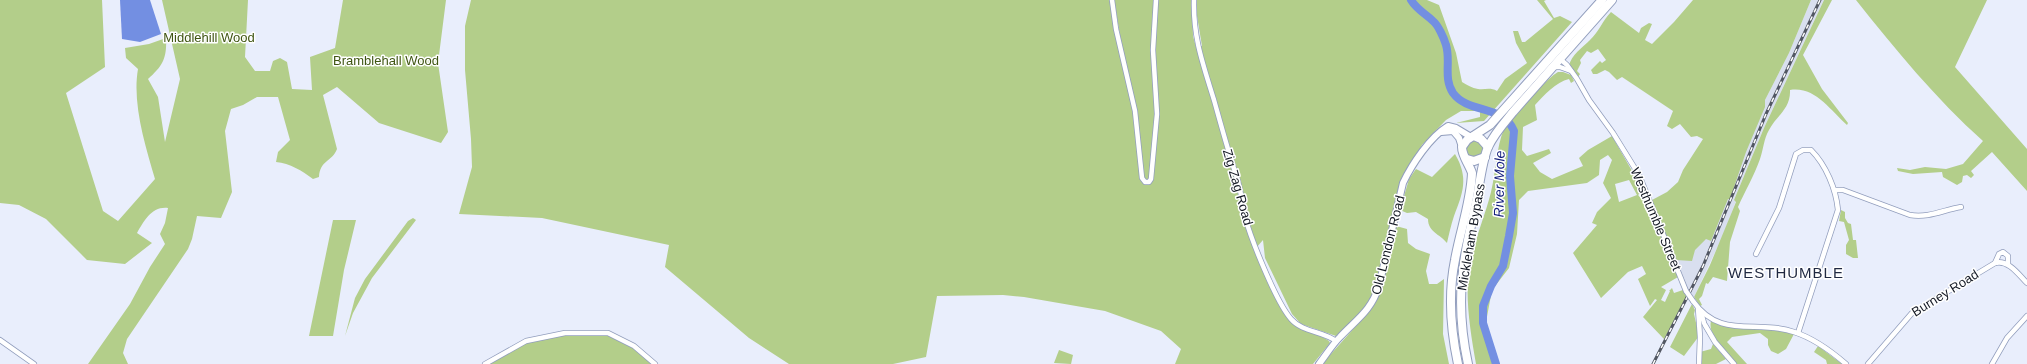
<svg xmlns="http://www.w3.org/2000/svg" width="2027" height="364" font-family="Arial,sans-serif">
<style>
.built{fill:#d9dfef}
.green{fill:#b3ce8a;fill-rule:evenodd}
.water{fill:#738fe2}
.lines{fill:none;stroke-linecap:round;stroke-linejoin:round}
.river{stroke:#738fe2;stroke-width:8}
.street-casing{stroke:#929ebd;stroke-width:6}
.secondary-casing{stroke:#929ebd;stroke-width:8}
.highway-casing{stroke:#929ebd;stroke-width:10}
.street{stroke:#fff;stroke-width:4.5}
.secondary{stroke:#fff;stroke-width:6}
.highway{stroke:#fff;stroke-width:8}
.rail-casing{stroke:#525763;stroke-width:3}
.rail{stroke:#fff;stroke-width:1.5;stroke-dasharray:4.5;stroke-linecap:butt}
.street-bridge-casing{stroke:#929ebd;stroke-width:6;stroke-linecap:butt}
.street-bridge{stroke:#fff;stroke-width:4.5}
.labels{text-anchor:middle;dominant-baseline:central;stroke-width:3;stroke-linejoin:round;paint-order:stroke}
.park-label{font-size:13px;fill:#3f5512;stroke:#fff}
.street-label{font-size:13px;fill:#141924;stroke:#fff}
.water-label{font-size:14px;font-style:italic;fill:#121d7c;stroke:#fff}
.quarter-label{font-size:15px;letter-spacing:1px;fill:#1f2841;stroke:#fff}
</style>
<rect width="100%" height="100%" fill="#e9eefc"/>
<polygon class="built" points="1811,0 1824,0 1764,128 1734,200 1736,201 1724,233 1694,297 1685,286 1676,260 1759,103 1765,100 1789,53"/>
<g class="green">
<path d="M0 0H102L105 67 66 93 103 211 118 221 155 179C145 145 132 103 138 69L126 58 125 48 149 44 166 38C167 58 163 66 148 79L158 97 165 142 180 79 162 0H248L245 57 255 71H270L273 61 280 58 287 62 292 89 312 90 310 57 335 48 343 0H446L438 63 448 132 441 143 379 123 337 87 323 95 337 149C332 162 320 160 319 177L313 179C302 171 290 163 276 162L278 152 290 140 278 97H257L243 105 231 109 225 131 232 192 221 218 197 216 192 239 188 249 127 339 123 353 128 364H88L130 304 150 267 165 244 160 234 165 223 168 208C152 206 144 221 137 233L152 243 125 264 87 260 46 219 19 205 0 203Z"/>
<path d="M471 0H1111L1120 56 1134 106 1136 105 1123 53 1114 0H1154L1152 26 1154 103 1156 102 1155 36 1158 0H1192L1193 36 1196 47 1202 46 1196 10V0H1427L1439 5 1456 53 1462 82C1467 85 1472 88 1478 89 1485 90 1490 87 1497 91L1505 79 1527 63 1516 43 1513 31H1518L1522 42H1525L1553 19 1537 0H1546L1544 1 1554 18 1560 16 1572 22 1484 121 1456 123 1480 117V111H1461L1446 120 1422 145 1400 184 1374 294 1362 312 1336 336 1301 324 1292 314 1265 258 1263 240 1256 248C1262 263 1281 313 1290 321 1301 331 1317 332 1329 341L1330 343 1313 364H1175L1181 349 1161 331 1105 311 1024 297 1003 295 937 296 926 357 893 364H789L749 338 665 267 669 245 542 218 459 214 472 167 471 139 465 70V26Z"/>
<path d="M1693 0H1811L1789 53 1765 100V107L1746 152 1730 199H1728L1711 241 1706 239 1695 250 1692 261 1676 260 1652 200 1667 192 1678 182 1683 170 1703 139 1697 136 1691 137 1680 124 1672 129 1667 126 1673 111 1622 77 1617 80 1609 72 1605 70 1597 74H1593L1591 70 1600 61 1602 63 1606 60 1598 49 1591 53 1587 51 1580 60 1581 63 1577 71 1580 74 1578 77 1569 66C1571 55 1583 47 1590 40 1598 33 1603 20 1611 12L1639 33 1641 28 1649 23 1652 24 1645 40 1652 44 1674 22Z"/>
<path d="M1824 0H1832L1803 55 1822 89 1848 123 1847 125C1830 110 1815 86 1790 90 1791 109 1776 116 1769 130 1764 138 1763 151 1760 159 1754 176 1745 191 1738 207L1740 211 1730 242 1727 281 1713 277 1708 284 1706 283 1702 296 1699 299 1702 305 1700 306 1694 297 1710 265 1736 202 1734 200 1764 128Z"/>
<path d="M1856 0H1987L1955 67 2027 149V191L1992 152 1971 171 1974 175 1971 178 1967 175 1963 176 1962 182 1957 185 1943 177 1942 172 1913 174 1898 171 1897 168 1910 170 1925 167 1946 169 1963 164 1983 141C1936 99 1895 49 1856 0Z"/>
<path d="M1558 72H1563L1571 75 1574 81 1571 83 1569 79C1556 82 1544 95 1535 105L1537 120 1523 127 1522 150 1527 156 1549 149 1551 153 1533 163 1540 172 1552 179 1583 166 1579 158 1588 150 1612 136 1643 190 1638 195 1644 201 1675 267 1678 277 1661 287 1666 290 1661 300 1665 302 1670 291H1669L1672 288 1674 293 1683 290 1687 297 1664 339 1643 317 1657 300 1655 299 1650 306 1638 279 1646 274 1642 266 1628 272 1601 298 1573 253 1597 225 1592 223 1597 212 1611 198 1603 183 1612 160 1608 155 1600 160 1599 175 1587 183 1528 191 1519 200 1517 234 1509 268 1492 290 1486 322 1499 364H1476C1471 335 1466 306 1468 277 1471 248 1484 220 1491 192 1496 172 1496 148 1504 129 1509 120 1548 77 1558 72ZM1629 180 1637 195 1619 202 1615 184Z"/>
<circle cx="1474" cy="149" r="9"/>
<path d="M1455 154C1469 178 1463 193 1454 216 1451 225 1449 234 1447 243 1440 234 1428 232 1428 219L1416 212 1407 213 1400 210 1409 179 1416 169 1432 177Z"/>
<polygon points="1841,210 1845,212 1845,218 1848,223 1851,224 1853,240 1856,240 1858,258 1853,258 1846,254 1846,245 1849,240 1844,222 1839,221"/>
<polygon points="413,218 416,220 372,278 353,313 345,336 355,298 365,279 408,221"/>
<polygon points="333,220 356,220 344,270 333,336 309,336"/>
<polygon points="1396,226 1407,229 1408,243 1416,249 1430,254 1426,271 1429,284 1437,284 1444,279 1443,334 1449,364 1322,364 1372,308 1382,287"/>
<polygon points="1692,304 1695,310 1694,314 1699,336 1684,356 1670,347"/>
<path d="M1711 321C1737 333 1767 323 1794 334L1786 349 1778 354 1771 351 1768 345V339L1760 333 1732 337 1727 342 1747 364H1737C1728 354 1707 336 1711 321Z"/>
<polygon points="565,333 608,333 634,346 655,364 485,364 526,341"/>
<polygon points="1713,344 1726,359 1716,364 1700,364 1700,352 1711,349"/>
<polygon points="1818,346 1842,364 1827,364 1826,360 1814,352"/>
<polygon points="1059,350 1073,355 1071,364 1054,363"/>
</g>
<polygon class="water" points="120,0 150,0 161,34 140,42 122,39"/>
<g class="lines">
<path class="river" d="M1411 0C1417 10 1425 13 1433 21 1438 25 1444 38 1446 45 1451 61 1443 78 1453 93 1468 114 1503 104 1514 131L1510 176 1513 213 1509 236 1503 266 1491 286 1483 306V323L1496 364"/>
<g class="street-casing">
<g id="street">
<polyline points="1112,0 1116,29 1135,111 1142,178 1145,182 1149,182 1151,179 1157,114 1153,50 1156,0"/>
<path d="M1194 0C1193 38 1203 64 1214 100 1221 125 1228 151 1236 175 1241 189 1242 203 1245 217 1251 239 1276 302 1291 319 1302 332 1323 331 1336 341"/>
<polyline points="1559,58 1567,65 1577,79 1589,100 1613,133 1639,175 1686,291"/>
<polyline points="1553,67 1560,67 1571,71"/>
<path d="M1835 190H1843L1910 215C1929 218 1943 210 1961 207"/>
<path d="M1756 254 1779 208 1796 154 1803 150H1811C1826 165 1836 189 1838 210L1798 333"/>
<polyline points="1995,263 1999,254 2003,252 2008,256 2008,264"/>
<path d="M1693 301C1720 340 1756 319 1794 332 1813 338 1831 351 1846 364"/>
<polyline points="1698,308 1700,337 1699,364"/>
<polyline points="1701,312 1704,323"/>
<polyline points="1705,325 1715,342 1734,364"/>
<polyline points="0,340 34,364"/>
<polyline points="485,364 526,341 565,333 608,333 634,346 655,364"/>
<path d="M1868 364 1912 313 1995 263C2008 259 2019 275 2027 283"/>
<polyline points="1992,364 2007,338 2027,316"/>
</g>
</g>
<g class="secondary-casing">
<g id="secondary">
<polyline points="1441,132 1453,131 1459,138 1462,147"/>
<path d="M1319 364C1326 355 1332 345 1340 337 1357 319 1371 311 1379 286L1403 183C1412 164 1430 137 1448 126L1456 128 1471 137"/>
</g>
</g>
<g class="highway-casing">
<g id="highway">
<polyline points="1474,136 1481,139 1488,147"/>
<polyline points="1467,159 1474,161 1485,157"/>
<path d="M1458 364C1451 331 1448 294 1455 260 1460 231 1471 202 1472 173 1469 164 1462 156 1462 147L1467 140 1490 125 1602 0"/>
<path d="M1468 364C1454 300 1463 260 1477 198 1480 181 1482 162 1488 147 1494 134 1504 123 1513 112L1612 0"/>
</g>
</g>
<use href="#street" class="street"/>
<use href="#secondary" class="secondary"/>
<use href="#highway" class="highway"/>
<g class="rail-casing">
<polyline id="rail" points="1653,364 1703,266 1766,114 1820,0"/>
</g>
<use href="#rail" class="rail"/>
<g class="street-bridge-casing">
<polyline id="street-bridge" points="1686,291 1693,301"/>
</g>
<use href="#street-bridge" class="street-bridge"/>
</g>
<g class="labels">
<g class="park-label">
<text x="209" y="37">Middlehill Wood</text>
<text x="386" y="60">Bramblehall Wood</text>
</g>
<g class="street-label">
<text transform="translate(1238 187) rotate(74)">Zig Zag Road</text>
<text transform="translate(1656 219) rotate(67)">Westhumble Street</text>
<text transform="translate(1471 237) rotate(-80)">Mickleham Bypass</text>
<text transform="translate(1388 245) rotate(-76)">Old London Road</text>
<text transform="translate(1945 293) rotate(-32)">Burney Road</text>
</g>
<g class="water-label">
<text transform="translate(1499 184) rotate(-89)">River Mole</text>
</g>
<g class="quarter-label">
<text x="1786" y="272">WESTHUMBLE</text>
</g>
</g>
</svg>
